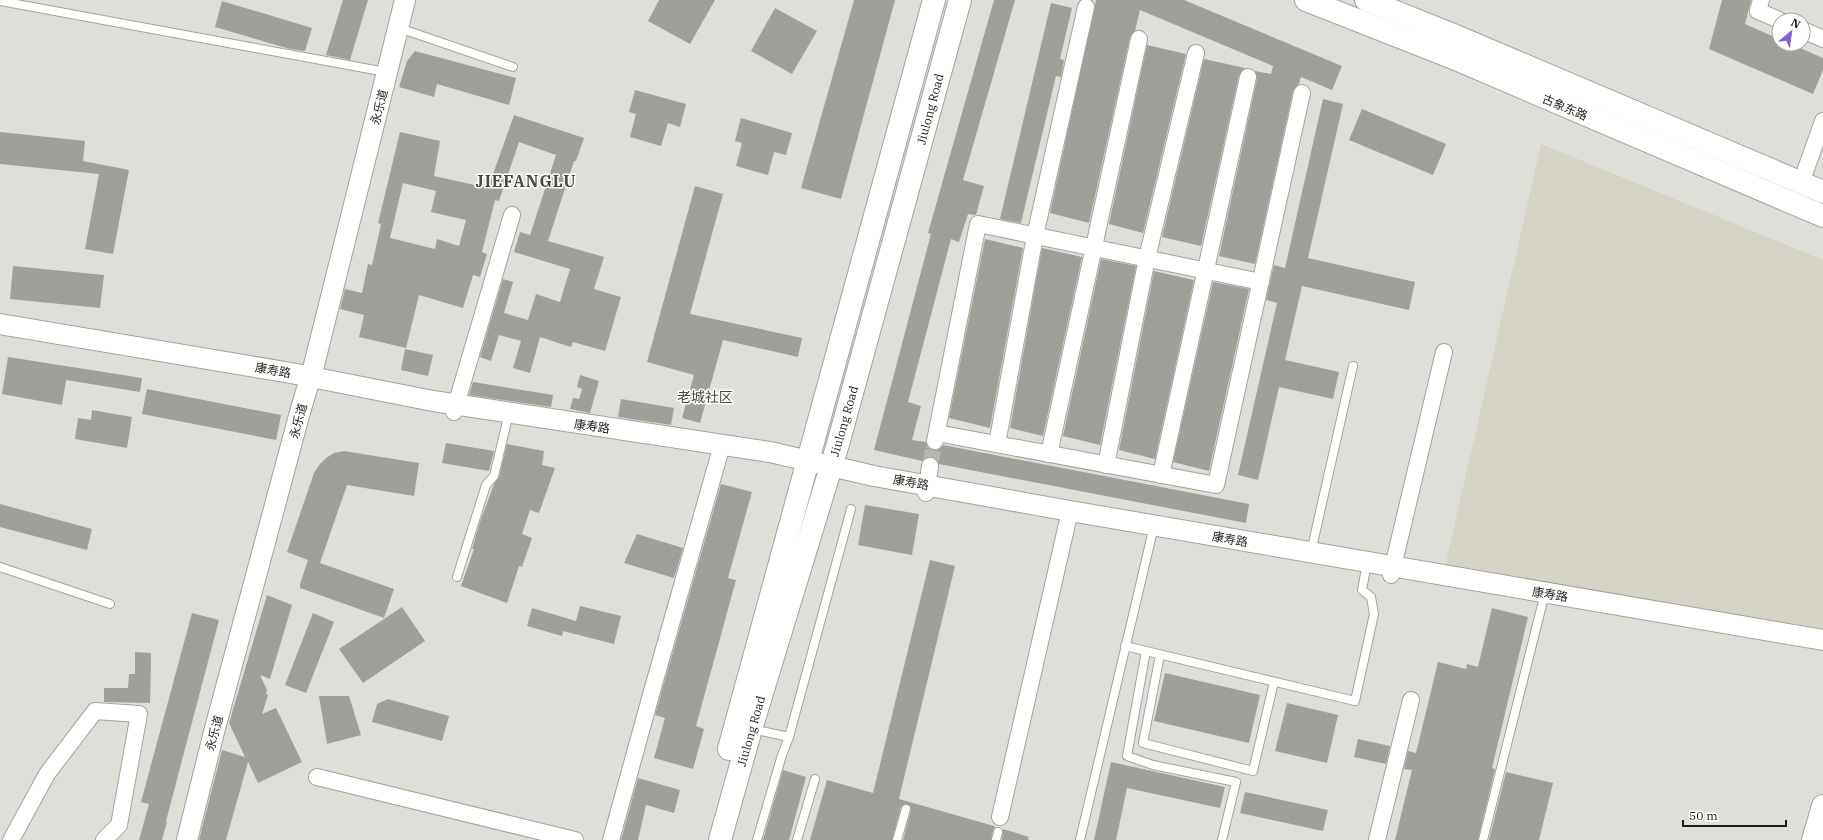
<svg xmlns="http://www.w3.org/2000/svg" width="1823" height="840" font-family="'IBM Plex Serif','Noto Sans SC',serif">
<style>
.built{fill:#d5d4c7}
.building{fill:#a09f9a;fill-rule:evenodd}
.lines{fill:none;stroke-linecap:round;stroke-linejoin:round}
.minor-tunnel{stroke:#b8b8b3;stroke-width:16;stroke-dasharray:16 8;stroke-linecap:butt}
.service-casing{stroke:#a4a39e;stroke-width:10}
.minor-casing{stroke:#a4a39e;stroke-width:18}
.tertiary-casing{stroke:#a4a39e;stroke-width:22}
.secondary-casing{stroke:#a4a39e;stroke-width:24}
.primary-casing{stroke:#a4a39e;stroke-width:24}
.service{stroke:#fff;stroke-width:8}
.minor{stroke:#fff;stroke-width:16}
.tertiary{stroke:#fff;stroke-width:20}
.secondary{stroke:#fff;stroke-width:22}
.primary{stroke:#fff;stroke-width:22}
.labels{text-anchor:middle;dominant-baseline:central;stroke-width:3;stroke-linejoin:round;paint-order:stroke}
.street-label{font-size:12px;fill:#1b1b19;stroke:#fffffe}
.quarter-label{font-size:14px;fill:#494843;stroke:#fffffe}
.district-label{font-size:16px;font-weight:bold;letter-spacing:1px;fill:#494843;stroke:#fffffe}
</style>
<rect width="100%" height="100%" fill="#dfdfd9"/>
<polygon class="built" points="1541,144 1823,260 1823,635 1445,567"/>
<g class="building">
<polygon points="343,0 368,0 350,60 326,55"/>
<polygon points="659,0 715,0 690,44 648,21"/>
<polygon points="854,0 895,0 841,199 801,188"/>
<polygon points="994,0 1015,0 963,180 984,186 976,215 968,214 959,242 951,239 908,402 921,406 912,440 926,442 928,448 934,450 938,450 943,445 1249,504 1246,523 939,464 936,459 932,457 926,457 922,461 874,450 931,234 928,233"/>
<polygon points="1096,0 1184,0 1342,66 1332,90 1301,77 1299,84 1293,91 1255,264 1219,256 1257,79 1255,71 1271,74 1273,66 1140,10 1135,31 1130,37 1089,223 1050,213"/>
<polygon points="1722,0 1751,0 1745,24 1779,39 1779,44 1791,44 1823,58 1823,70 1813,94 1709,49"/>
<polygon points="222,1 312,28 305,51 290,49 215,27"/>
<polygon points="1051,3 1072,8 1060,59 1064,60 1061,77 1056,76 1021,223 1000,219"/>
<polygon points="775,8 817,31 792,74 751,51"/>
<polygon points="1147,45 1186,54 1143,233 1109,224"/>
<polygon points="415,51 516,78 509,105 437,84 434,97 399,87 407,61"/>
<polygon points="1204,59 1245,68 1239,75 1201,246 1162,237"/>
<polygon points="635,90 686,104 680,127 668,123 661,146 630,137 636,114 629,112"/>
<polygon points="1323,99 1343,104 1308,258 1415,282 1409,310 1302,286 1285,360 1339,372 1333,399 1279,387 1258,480 1238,475 1277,303 1266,300 1274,265 1285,268"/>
<polygon points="1362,109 1446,144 1433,175 1349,140"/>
<path d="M514 115 584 138 576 161H574L548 241 604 257 594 289 621 297 605 351 573 342 571 347 540 337 530 373 513 368 521 341 499 335 491 361 480 357 503 279 513 282 504 313 528 320 536 294 560 302 570 269 514 252 520 232 530 235 556 155 519 142 499 201 495 200 482 252 487 254 480 277 473 275 463 308 419 295 406 348 359 337 364 315 340 309 345 289 362 293 368 264 372 265 381 224 378 223 400 132 440 141 434 176 488 188ZM403 183 436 191 431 212 466 220 459 246 437 239 435 249 390 238Z"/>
<polygon points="741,118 792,133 786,155 774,152 768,175 736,166 742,143 735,141"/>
<polygon points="0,132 85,141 83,161 129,170 113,254 85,249 99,174 0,164"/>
<polygon points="695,186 723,194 690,314 802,338 798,357 723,340 700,423 682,418 694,375 647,362"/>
<polygon points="985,239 1023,248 990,428 949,418"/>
<polygon points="1042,248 1082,257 1043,436 1010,428"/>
<polygon points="1101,259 1136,266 1100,445 1063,436"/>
<polygon points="13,266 104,275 100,308 10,299"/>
<polygon points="1154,271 1194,280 1155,459 1119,450"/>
<polygon points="1213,282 1249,289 1209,471 1173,462"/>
<polygon points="405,349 433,355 428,376 401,370"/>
<polygon points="8,357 142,378 140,392 66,380 62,405 2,394"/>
<polygon points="580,375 599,381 590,413 570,409 573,398 579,399 582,389 577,387"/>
<polygon points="473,382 553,395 551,407 469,395"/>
<polygon points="147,389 281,415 276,440 142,414"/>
<polygon points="621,399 674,408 671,425 618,417"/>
<polygon points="92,410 132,417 127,448 75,439 78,418 91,420"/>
<polygon points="446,443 494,451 489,471 442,463"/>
<polygon points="507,444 544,451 542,465 555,468 539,513 530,510 522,534 532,538 522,567 519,566 507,603 461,586 474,549 472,549 480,522 494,484 499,477"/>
<polygon points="344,451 419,463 414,496 347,485 320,563 394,589 384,618 300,588 300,584 308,560 287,552 314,473 319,465 326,458 334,453"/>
<polygon points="721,484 752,492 728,578 736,580 696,726 704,729 693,769 654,758 665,718 655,715"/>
<polygon points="0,504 92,529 87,550 0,527"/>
<polygon points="865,505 919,514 912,555 858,545"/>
<polygon points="637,534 683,548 674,578 624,563"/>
<polygon points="930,560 955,566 899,799 994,826 995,827 993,831 991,840 903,840 911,810 910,806 905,804 901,807 892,840 810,840 827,780 873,793"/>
<polygon points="267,595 292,605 270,679 260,675 267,690 266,694 268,695 262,714 276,708 302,762 258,783 248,762 226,840 199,840 222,750 245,757 229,723"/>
<polygon points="580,606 621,616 614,644 563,631 562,636 527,626 532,608 576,621"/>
<polygon points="402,607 425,641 363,683 339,649"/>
<polygon points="1492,608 1528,617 1492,768 1495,769 1478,840 1395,840 1412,770 1404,769 1408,751 1416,753 1438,662 1466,669 1467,664 1478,667"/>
<polygon points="192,613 219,620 166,821 167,822 162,840 139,840 149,804 141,802"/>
<polygon points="313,613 334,622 306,693 285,685"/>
<polygon points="135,652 151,653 150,703 104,702 104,688 128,688 129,674 135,674"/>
<polygon points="1165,673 1260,695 1249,743 1154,721"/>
<polygon points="319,696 349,696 361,735 327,744"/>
<polygon points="388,699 449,716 442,741 372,722 377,704"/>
<polygon points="1287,703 1338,715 1327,763 1275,751"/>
<polygon points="1358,739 1390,746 1386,764 1354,757"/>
<polygon points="1111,762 1225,787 1220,808 1127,788 1116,840 1094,840"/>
<polygon points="783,770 806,777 789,840 763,840"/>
<polygon points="1506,772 1553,783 1539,840 1489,840"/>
<polygon points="638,778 680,790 674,813 646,805 638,840 621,840"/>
<polygon points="1245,792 1328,810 1323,831 1240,813"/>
<polygon points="1003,829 1029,837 1028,840 1002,840"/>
</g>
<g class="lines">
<polyline class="minor-tunnel" points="930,466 935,441"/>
<g class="service-casing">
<g id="service">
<polyline points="0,1 386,72"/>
<polyline points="399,28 513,67"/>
<polyline points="1311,552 1353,366"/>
<polyline points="0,567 110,604"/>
<polyline points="457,577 486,485 494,476 509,413"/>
<polyline points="1125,646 1355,701 1374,614 1371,597 1362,590 1367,563"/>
<polyline points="1146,651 1127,756 1153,765 1236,782 1222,840"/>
<polyline points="1160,655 1143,743 1253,771 1274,682"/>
<polyline points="752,729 789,737 851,509"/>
<polyline points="757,840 782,755 789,737"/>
<polyline points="797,840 815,779"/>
<polyline points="897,840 906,809"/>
<polyline points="996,840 998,832"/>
<polyline points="1080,840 1154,526"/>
<polyline points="1483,840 1545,593"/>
</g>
</g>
<g class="minor-casing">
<g id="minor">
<polyline points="1761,0 1758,11 1779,20"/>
<polyline points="1803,30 1823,39"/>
<polyline points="1801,183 1823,121"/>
<polyline points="454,412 512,215"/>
<polyline points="937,433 1216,485 1302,93"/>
<polyline points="935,441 978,224 1261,282"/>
<polyline points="997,444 1035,236 1086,7"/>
<polyline points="1049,454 1139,39"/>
<polyline points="1106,465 1147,258 1196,53"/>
<polyline points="1161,475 1248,77"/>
<polyline points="926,493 930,466"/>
<polyline points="1391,575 1444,352"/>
<polyline points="317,777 575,840"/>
<polyline points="1000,817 1070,511"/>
<polyline points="11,840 47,774 95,711 139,714 119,825 104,840"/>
<polyline points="611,840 652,691 722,445"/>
<polyline points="1377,840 1411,700"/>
</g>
</g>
<g class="tertiary-casing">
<g id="tertiary">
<polyline points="0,324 291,373 433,401 770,452 874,476 1070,511 1823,640"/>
<polyline points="187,840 214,732 300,412 314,365 405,0"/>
</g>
</g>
<g class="secondary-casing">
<g id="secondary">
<polyline points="729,749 934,0"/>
<polyline points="720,840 751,729 838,444 960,0"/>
<polyline points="1813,840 1823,806"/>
</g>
</g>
<g class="primary-casing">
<g id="primary">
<polyline points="1306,0 1451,57 1823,216"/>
<polyline points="1366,0 1458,37 1823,192"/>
</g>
</g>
<use href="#service" class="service"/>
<use href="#minor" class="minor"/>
<use href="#tertiary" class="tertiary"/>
<use href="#secondary" class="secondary"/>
<use href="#primary" class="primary"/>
</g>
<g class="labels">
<g class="street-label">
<text transform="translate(379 107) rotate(-76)">永乐道</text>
<text transform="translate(1565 107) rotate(23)">古象东路</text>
<text transform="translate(930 109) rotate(-75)">Jiulong Road</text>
<text transform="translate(273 370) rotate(10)">康寿路</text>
<text transform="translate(298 421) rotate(-75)">永乐道</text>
<text transform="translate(844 421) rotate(-74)">Jiulong Road</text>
<text transform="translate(592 426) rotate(8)">康寿路</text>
<text transform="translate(911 482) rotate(10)">康寿路</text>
<text transform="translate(1230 539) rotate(10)">康寿路</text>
<text transform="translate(1550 594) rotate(9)">康寿路</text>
<text transform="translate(751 731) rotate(-74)">Jiulong Road</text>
<text transform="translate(214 733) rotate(-75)">永乐道</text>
</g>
<g class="quarter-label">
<text x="705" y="397">老城社区</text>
</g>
<g class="district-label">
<text x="526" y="181">JIEFANGLU</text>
</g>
</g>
<g transform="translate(1791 32) rotate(29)"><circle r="19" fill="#fffffe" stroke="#a4a4a2"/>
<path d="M0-3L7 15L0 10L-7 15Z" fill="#885fd9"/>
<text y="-6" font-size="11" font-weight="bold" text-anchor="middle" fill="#1b1b19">N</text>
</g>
<path d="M1683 820v6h103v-6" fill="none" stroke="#1b1b19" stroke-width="2"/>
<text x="1689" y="820" font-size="12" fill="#1b1b19" stroke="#fffffe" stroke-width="3" paint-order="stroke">50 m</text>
</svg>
